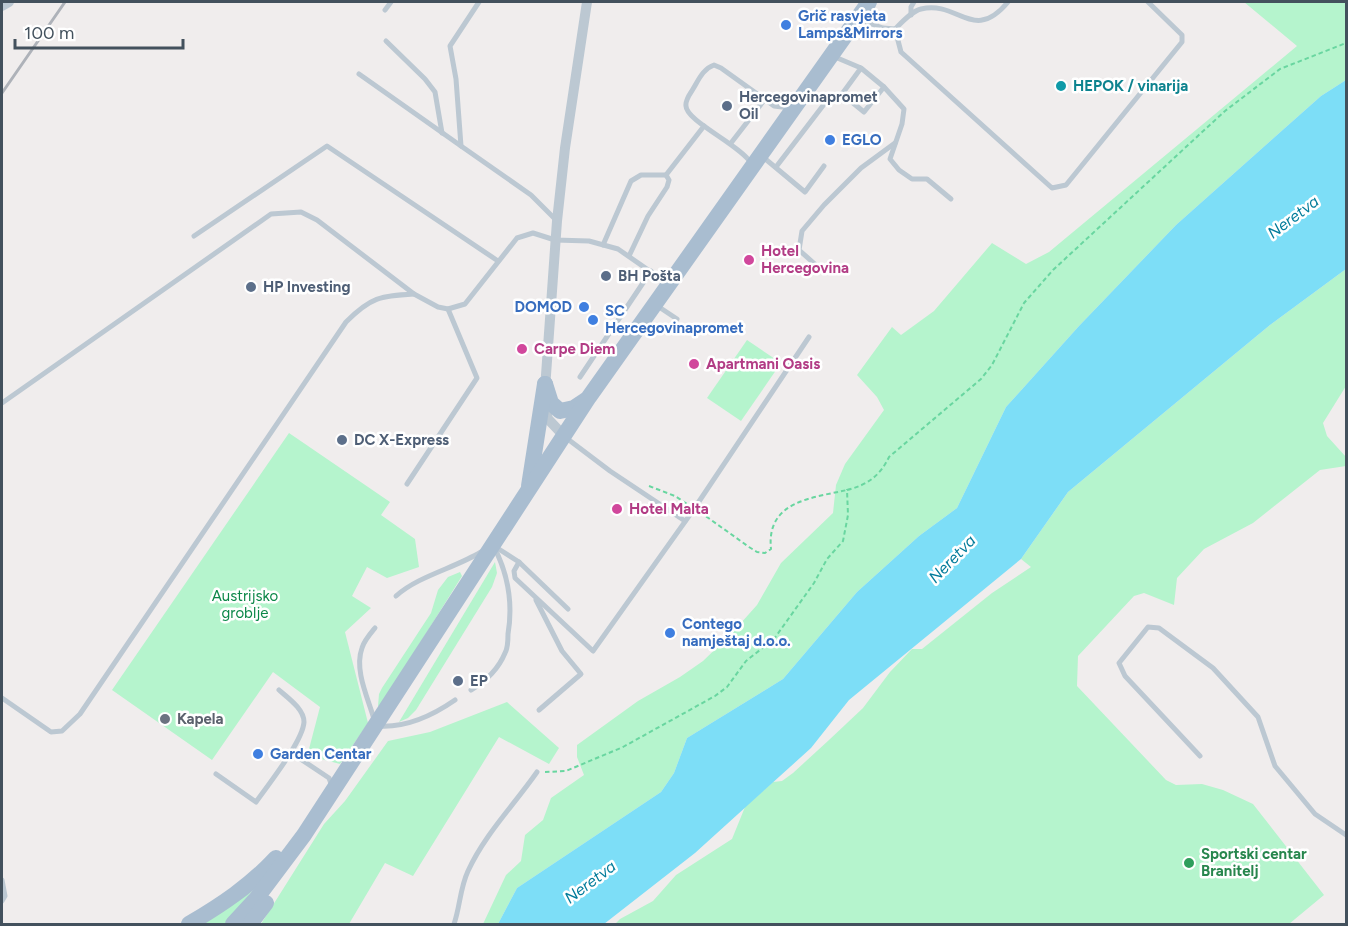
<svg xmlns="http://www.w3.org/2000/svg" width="1348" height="926" font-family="Figtree,sans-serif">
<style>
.green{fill:#b5f4cd}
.water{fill:#7ddef7}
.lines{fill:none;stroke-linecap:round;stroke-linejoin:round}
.path{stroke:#69d6a0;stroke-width:2;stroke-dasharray:4.5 3;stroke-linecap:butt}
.service{stroke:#bcc8d2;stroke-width:5}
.minor{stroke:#bcc8d2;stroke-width:10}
.primary{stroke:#a9bdd0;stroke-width:16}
.rail{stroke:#aeb2b9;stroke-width:3}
.shop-dot{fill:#3f7fe0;stroke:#fff;stroke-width:2}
.culture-dot{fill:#0f9aa8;stroke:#fff;stroke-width:2}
.service-dot{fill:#5c6f8a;stroke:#fff;stroke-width:2}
.hotel-dot{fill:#d1479c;stroke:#fff;stroke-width:2}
.worship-dot{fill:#6b7280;stroke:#fff;stroke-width:2}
.leisure-dot{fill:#2e9e5b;stroke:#fff;stroke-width:2}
.labels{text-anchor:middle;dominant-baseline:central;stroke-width:5;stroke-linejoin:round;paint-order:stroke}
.shop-label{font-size:15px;font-weight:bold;fill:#366cbe;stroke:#fff;text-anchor:start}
.culture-label{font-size:15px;font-weight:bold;fill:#0d838f;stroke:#fff;text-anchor:start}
.service-label{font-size:15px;font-weight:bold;fill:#4e5e75;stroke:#fff;text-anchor:start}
.hotel-label{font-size:15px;font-weight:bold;fill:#b23c85;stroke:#fff;text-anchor:start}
.park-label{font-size:15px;fill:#0b8748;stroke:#fff}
.worship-label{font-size:15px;font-weight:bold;fill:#5b616d;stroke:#fff;text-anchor:start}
.leisure-label{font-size:15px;font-weight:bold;fill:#27864d;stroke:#fff;text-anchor:start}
.water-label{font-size:16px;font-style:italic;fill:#037c9b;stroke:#fff}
</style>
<rect width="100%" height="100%" fill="#f0eded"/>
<g class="green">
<polygon points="1244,2 1346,2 1346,80 1321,96 1176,225 1079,326 1006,407 957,508 919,536 857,592 783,679 687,738 674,773 661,792 517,888 498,924 483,924 506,875 521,861 525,835 543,820 551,798 584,775 577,757 577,745 638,701 680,677 703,661 732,633 757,605 781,563 833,513 836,485 845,464 884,410 877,397 857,375 892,327 901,335 934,311 992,243 1026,264 1049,252 1297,46"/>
<polygon points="1346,269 1346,386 1323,423 1327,436 1346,457 1346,466 1320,470 1253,523 1204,549 1177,578 1174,605 1144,593 1134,596 1078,656 1077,686 1166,780 1176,785 1202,784 1223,790 1253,804 1324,895 1289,924 615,924 620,919 653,901 676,875 732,839 745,807 773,782 782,781 793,773 829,740 863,708 890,672 912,649 922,649 992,593 1031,567 1021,559 1068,492 1270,325"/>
<polygon points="747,340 781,363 741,421 707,398"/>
<polygon points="289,433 390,502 381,515 415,539 419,567 387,578 367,567 352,596 371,608 345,632 368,723 340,764 321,759 309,749 320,707 273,672 212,760 112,690"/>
<polygon points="495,562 497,573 492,587 416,710 408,718 399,722"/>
<polygon points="460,572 462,576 380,707 378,706 379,694 382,688 431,613 438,590 448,577"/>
<polygon points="507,702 559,748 549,764 499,737 413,876 385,863 349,924 261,924 324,824 345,801 388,741 430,732"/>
<polygon points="257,883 230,924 193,924"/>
</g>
<polygon class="water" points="1346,80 1346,269 1270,325 1068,492 1021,559 849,700 811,748 695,853 604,924 498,924 517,888 661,792 674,773 687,738 783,679 857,592 919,536 957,508 1006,407 1079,326 1176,225 1321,96"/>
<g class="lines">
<g class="path">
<polyline points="649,486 675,496 687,504"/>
<path d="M700 512 749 547 757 552 765 553 771 549C766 501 812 498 847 490"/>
<path d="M545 772 566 771 623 747 715 696 727 687 746 661 774 639 814 583 827 559 843 541 848 515 847 490C867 485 880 476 889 457L981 379 992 365 1024 303 1053 270 1200 134 1225 111 1280 69 1346 43"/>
</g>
<g class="service">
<polyline points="479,2 450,46 456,79 461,146 531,195 556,220"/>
<polyline points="385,10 391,2"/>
<polyline points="911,15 911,7 914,2"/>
<path d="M860 20 883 28 895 29C902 22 912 11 921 9 959 0 973 44 1008 2"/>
<polyline points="895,29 901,52 1052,188 1066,185 1182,42 1182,35 1148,2"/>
<polyline points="386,41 425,79 435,92 442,133"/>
<polyline points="835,57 861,68 884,87 864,112 842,94 861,68"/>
<polyline points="359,74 461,146"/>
<polyline points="884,87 904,109 902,124 890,159 899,170 912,179 927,179 951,199"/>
<polyline points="731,143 765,99"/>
<polyline points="763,157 805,192 824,166"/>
<path d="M751 163C740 145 686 121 686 106 685 100 690 94 693 89 699 79 703 69 714 65L721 68 774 106 790 108"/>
<polyline points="776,167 825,103"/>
<polyline points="194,236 327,146 498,261"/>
<polyline points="603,245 631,181 641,175 666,175"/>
<polyline points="629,256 648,216 667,187 669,180 666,175 704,126"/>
<polyline points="817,266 799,250 802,231 824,205 861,168 895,143"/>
<polyline points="656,305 677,319"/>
<polyline points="580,377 651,271"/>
<polyline points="2,403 271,214 301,212 317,220 414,294 438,307 448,309 465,304 517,238 533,233 555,240 589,241 618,249 667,283"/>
<polyline points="565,437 610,471 685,521"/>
<polyline points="407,484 477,378 448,309"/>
<polyline points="494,546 519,562 568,609"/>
<polyline points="519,562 514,571 515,578 593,651 694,509 809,337"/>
<path d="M396 596C418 576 455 568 481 552"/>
<polyline points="536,600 562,651 581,674 539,710"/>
<path d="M471 690C486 681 498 670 505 653 508 648 508 640 508 634 513 604 508 574 494 547"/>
<path d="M2 698 51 732 62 731 80 714 346 322C371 297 380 296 414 294"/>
<path d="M374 719C368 698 354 670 362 648 364 641 370 634 375 628"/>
<path d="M378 726C406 728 432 716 455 700"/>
<polyline points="290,752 329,778 332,786"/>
<polyline points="1200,756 1125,676 1119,663 1148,627 1159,628 1213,668 1258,717 1275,766 1315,814 1346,835"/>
<path d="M216 774 256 802C268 785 303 741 304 722 304 709 288 698 279 690"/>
<polyline points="2,880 5,896 2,901"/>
<path d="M454 924C460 907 460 888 468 871 485 834 514 805 537 772"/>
</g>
<g class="minor">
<polyline points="2,6 9,2"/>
<polyline points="545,389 557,221 565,148 587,2"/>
<polyline points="545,407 548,419 564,436"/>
</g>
<g class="primary">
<polyline points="545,384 551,403 560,411 574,408 586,400"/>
<polyline points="529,486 545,384"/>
<path d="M189 924C221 905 250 886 276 858"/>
<polyline points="233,924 256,899 304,835 589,397 869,2"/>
<polyline points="250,924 266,903"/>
</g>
<polyline class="rail" points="2,93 65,2"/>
</g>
<g class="shop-dot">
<circle cx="786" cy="25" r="6"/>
<circle cx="830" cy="140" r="6"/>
<circle cx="584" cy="307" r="6"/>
<circle cx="593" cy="320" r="6"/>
<circle cx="670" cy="633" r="6"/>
<circle cx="258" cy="754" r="6"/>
</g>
<circle class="culture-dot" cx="1061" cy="86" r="6"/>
<g class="service-dot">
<circle cx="727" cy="106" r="6"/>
<circle cx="606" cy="276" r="6"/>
<circle cx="251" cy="287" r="6"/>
<circle cx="342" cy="440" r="6"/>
<circle cx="458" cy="681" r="6"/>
</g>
<g class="hotel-dot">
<circle cx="749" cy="260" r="6"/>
<circle cx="522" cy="349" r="6"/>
<circle cx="694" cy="364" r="6"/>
<circle cx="617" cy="509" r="6"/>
</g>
<circle class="worship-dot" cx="165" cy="719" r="6"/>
<circle class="leisure-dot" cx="1189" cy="863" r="6"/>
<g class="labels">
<g class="shop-label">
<text x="798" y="16">Grič rasvjeta<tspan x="798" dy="17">Lamps&amp;Mirrors</tspan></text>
<text x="842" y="140">EGLO</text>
<text x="572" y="307" text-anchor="end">DOMOD</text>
<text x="605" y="311">SC<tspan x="605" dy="17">Hercegovinapromet</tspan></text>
<text x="682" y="624">Contego<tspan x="682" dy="17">namještaj d.o.o.</tspan></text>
<text x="270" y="754">Garden Centar</text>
</g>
<g class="culture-label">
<text x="1073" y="86">HEPOK / vinarija</text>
</g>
<g class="service-label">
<text x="739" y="97">Hercegovinapromet<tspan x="739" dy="17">Oil</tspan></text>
<text x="618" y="276">BH Pošta</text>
<text x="263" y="287">HP Investing</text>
<text x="354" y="440">DC X-Express</text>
<text x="470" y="681">EP</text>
</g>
<g class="hotel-label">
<text x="761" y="251">Hotel<tspan x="761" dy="17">Hercegovina</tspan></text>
<text x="534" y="349">Carpe Diem</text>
<text x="706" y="364">Apartmani Oasis</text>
<text x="629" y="509">Hotel Malta</text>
</g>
<g class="park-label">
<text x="245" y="596">Austrijsko<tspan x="245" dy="17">groblje</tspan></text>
</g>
<g class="worship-label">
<text x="177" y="719">Kapela</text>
</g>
<g class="leisure-label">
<text x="1201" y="854">Sportski centar<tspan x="1201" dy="17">Branitelj</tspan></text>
</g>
<g class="water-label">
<text transform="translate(1293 217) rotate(-37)">Neretva</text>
<text transform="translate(952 559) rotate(-46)">Neretva</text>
<text transform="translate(590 882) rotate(-37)">Neretva</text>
</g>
</g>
<rect width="1348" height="926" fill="none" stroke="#43515d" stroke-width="6"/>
<path d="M15 39v9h168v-9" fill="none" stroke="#43515d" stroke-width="3"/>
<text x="24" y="39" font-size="18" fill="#43515d" stroke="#ffffff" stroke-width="4.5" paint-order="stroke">100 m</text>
</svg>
